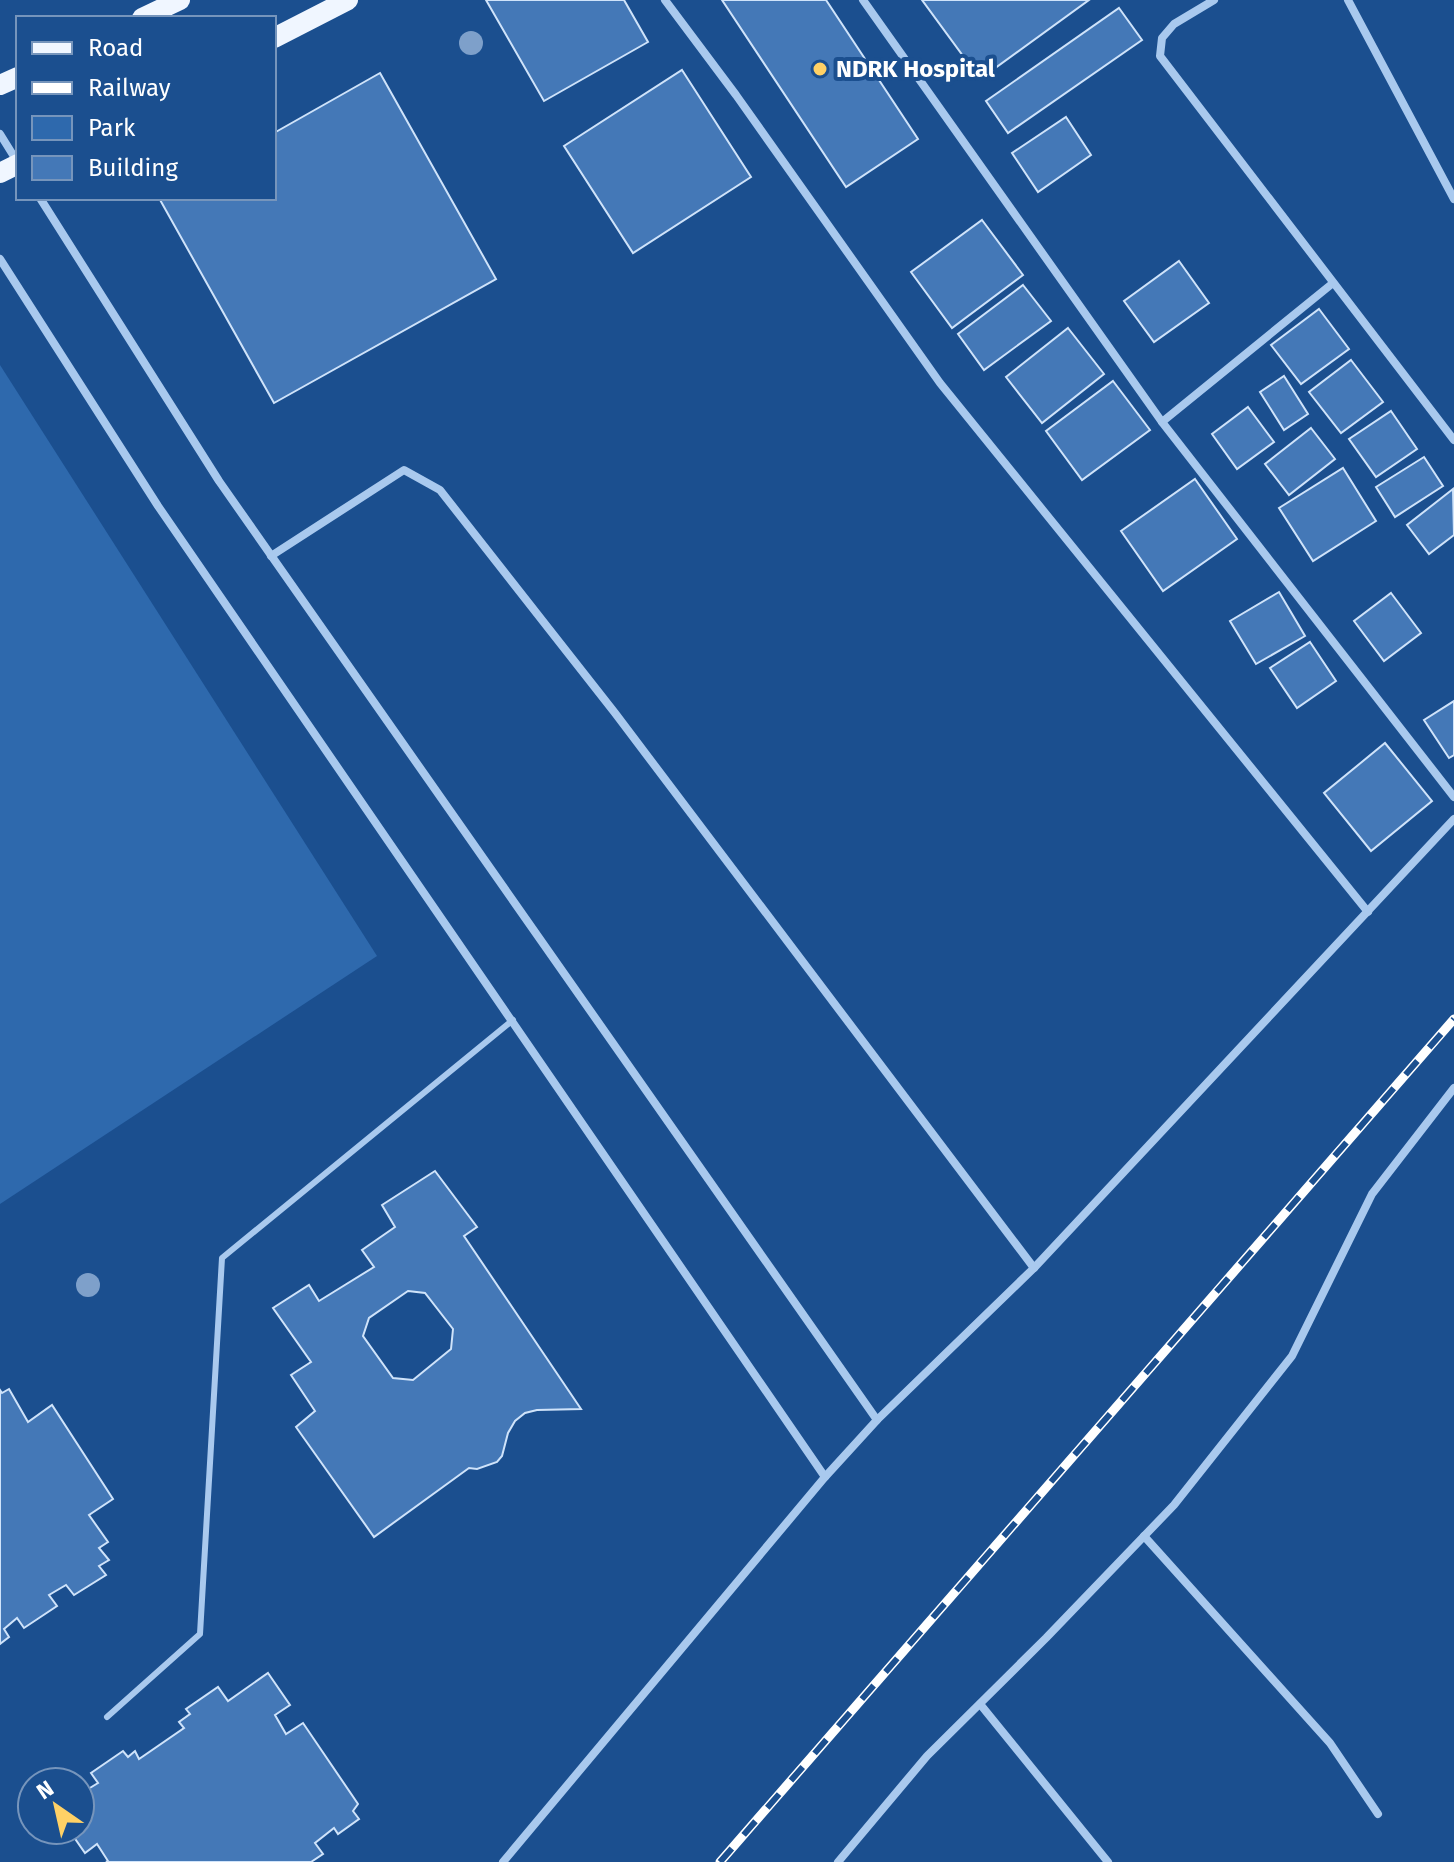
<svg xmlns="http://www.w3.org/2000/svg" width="1454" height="1862" font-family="'Fira Sans',sans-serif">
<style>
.green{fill:#2e69ad}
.building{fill:#4478b7;stroke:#cfe3fa;stroke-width:2;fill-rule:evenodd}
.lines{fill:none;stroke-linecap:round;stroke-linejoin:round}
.service{stroke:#a9c9ee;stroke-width:6}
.minor{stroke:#a9c9ee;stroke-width:8}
.primary{stroke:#f0f6ff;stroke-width:20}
.rail-casing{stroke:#fff;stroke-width:9}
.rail{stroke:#1b4f8f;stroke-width:6;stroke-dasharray:18;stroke-linecap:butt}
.tree{fill:#7ea0ca}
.poi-dot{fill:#ffd166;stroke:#1b4f8f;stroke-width:3}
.labels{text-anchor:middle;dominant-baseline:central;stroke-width:8;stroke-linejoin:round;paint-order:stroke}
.poi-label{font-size:24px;font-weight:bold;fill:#fff;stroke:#1b4f8f;text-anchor:start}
</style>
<rect width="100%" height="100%" fill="#1b4f8f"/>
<polygon class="green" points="0,365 377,956 0,1204"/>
<g class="building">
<polygon points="486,0 624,0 648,42 544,101"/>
<polygon points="722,0 826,0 918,139 846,187"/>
<polygon points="922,0 1089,0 980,79"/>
<polygon points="1119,8 1142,40 1008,133 986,101"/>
<polygon points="682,70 751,177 633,253 564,146"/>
<polygon points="380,73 496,279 274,403 159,198 274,198 274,133"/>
<polygon points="1066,117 1091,155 1038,192 1012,153"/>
<polygon points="982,220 1023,275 952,328 911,272"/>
<polygon points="1179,261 1209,303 1154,342 1124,301"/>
<polygon points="1023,285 1051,321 984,370 958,334"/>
<polygon points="1319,309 1349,349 1301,384 1271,345"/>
<polygon points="1068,328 1104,374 1042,423 1006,377"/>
<polygon points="1351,360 1383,402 1341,433 1309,392"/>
<polygon points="1284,376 1308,414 1284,430 1260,392"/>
<polygon points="1113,381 1150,430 1082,480 1046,431"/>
<polygon points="1248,407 1274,442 1237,469 1212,434"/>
<polygon points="1391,411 1417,449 1376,477 1349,439"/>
<polygon points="1311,428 1335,459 1289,495 1265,464"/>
<polygon points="1424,457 1443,486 1395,517 1376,487"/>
<polygon points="1343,468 1376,521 1313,561 1279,508"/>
<polygon points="1195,479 1237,539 1163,591 1121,531"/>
<polygon points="1453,489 1454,535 1429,554 1407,525"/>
<polygon points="1279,592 1305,636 1256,664 1230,621"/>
<polygon points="1391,593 1421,633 1384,661 1354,621"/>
<polygon points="1310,642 1336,681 1297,708 1270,668"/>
<polygon points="1454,701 1454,755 1449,758 1424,720"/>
<polygon points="1385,743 1432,801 1371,851 1324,793"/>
<path d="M435 1171 477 1227 464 1236 581 1409 537 1410 525 1413 515 1421 508 1433 502 1456 497 1462 477 1469 469 1468 374 1537 296 1427 315 1411 291 1375 311 1362 273 1308 309 1285 319 1301 374 1267 362 1250 395 1227 382 1205ZM408 1291 425 1293 453 1329 451 1349 413 1380 393 1378 363 1336 369 1318Z"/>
<polygon points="9,1389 28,1422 52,1405 113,1499 89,1515 108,1542 99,1548 109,1560 99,1566 106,1575 74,1595 66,1585 49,1595 57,1606 24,1628 17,1618 4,1629 9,1637 0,1644 0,1390 2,1393"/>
<polygon points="268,1673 290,1705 275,1715 286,1734 303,1723 358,1804 353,1811 359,1819 338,1834 334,1828 315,1843 323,1854 311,1862 106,1862 108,1861 97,1844 85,1853 69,1830 80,1830 80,1794 98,1783 91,1773 123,1751 128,1757 135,1751 139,1759 184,1728 179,1722 190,1714 186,1709 218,1687 228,1701"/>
</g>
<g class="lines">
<polyline class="service" points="107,1717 200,1634 222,1258 513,1020"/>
<g class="minor">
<polyline points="665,0 736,95 940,383 1368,912"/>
<polyline points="863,0 1162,422 1454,797"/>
<polyline points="1214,0 1174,24 1162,38 1160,56 1454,440"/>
<polyline points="1348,0 1454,199"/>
<polyline points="0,134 18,163"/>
<polyline points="40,198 219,481 877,1420"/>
<polyline points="0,259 158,506 825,1477"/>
<polyline points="1162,422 1333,283"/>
<polyline points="271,556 404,470 440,490 615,713 1034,1268"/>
<polyline points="1144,1536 1330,1743 1378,1814"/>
<polyline points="980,1704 1108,1862"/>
<polyline points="503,1862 825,1477 877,1420 1034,1268 1454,819"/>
<polyline points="838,1862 927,1756 1046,1638 1174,1505 1292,1356 1372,1194 1454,1088"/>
</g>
<g class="primary">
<polyline points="142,18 180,0"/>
<polyline points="274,38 348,0"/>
<polyline points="0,85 18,77"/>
<polyline points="0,173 18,164"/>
</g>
<g class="rail-casing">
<polyline id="rail" points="720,1862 1454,1019"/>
</g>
<use href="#rail" class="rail"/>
</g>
<g class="tree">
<circle cx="471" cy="43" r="12"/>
<circle cx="88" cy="1285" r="12"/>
</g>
<circle class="poi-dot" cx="820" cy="69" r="8"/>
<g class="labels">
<g class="poi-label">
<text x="836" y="69">NDRK Hospital</text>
</g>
</g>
<rect x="16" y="16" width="260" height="184" fill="#1b4f8f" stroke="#7695bc" stroke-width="2"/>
<rect x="32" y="42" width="40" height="12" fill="#f0f6ff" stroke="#7695bc" stroke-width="2"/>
<text x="88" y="56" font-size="24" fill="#ffffff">Road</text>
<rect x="32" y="82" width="40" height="12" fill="#ffffff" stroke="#7695bc" stroke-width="2"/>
<text x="88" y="96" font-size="24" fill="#ffffff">Railway</text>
<rect x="32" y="116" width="40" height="24" fill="#2e69ad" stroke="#7695bc" stroke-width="2"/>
<text x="88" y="136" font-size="24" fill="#ffffff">Park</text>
<rect x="32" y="156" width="40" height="24" fill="#4478b7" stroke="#7695bc" stroke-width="2"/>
<text x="88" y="176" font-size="24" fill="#ffffff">Building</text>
<g transform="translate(56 1806) rotate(326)"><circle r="38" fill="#1b4f8f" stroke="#7695bc" stroke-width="2"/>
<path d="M0-6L14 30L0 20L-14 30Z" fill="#ffd166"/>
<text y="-12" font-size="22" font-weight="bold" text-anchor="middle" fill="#ffffff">N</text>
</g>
</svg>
